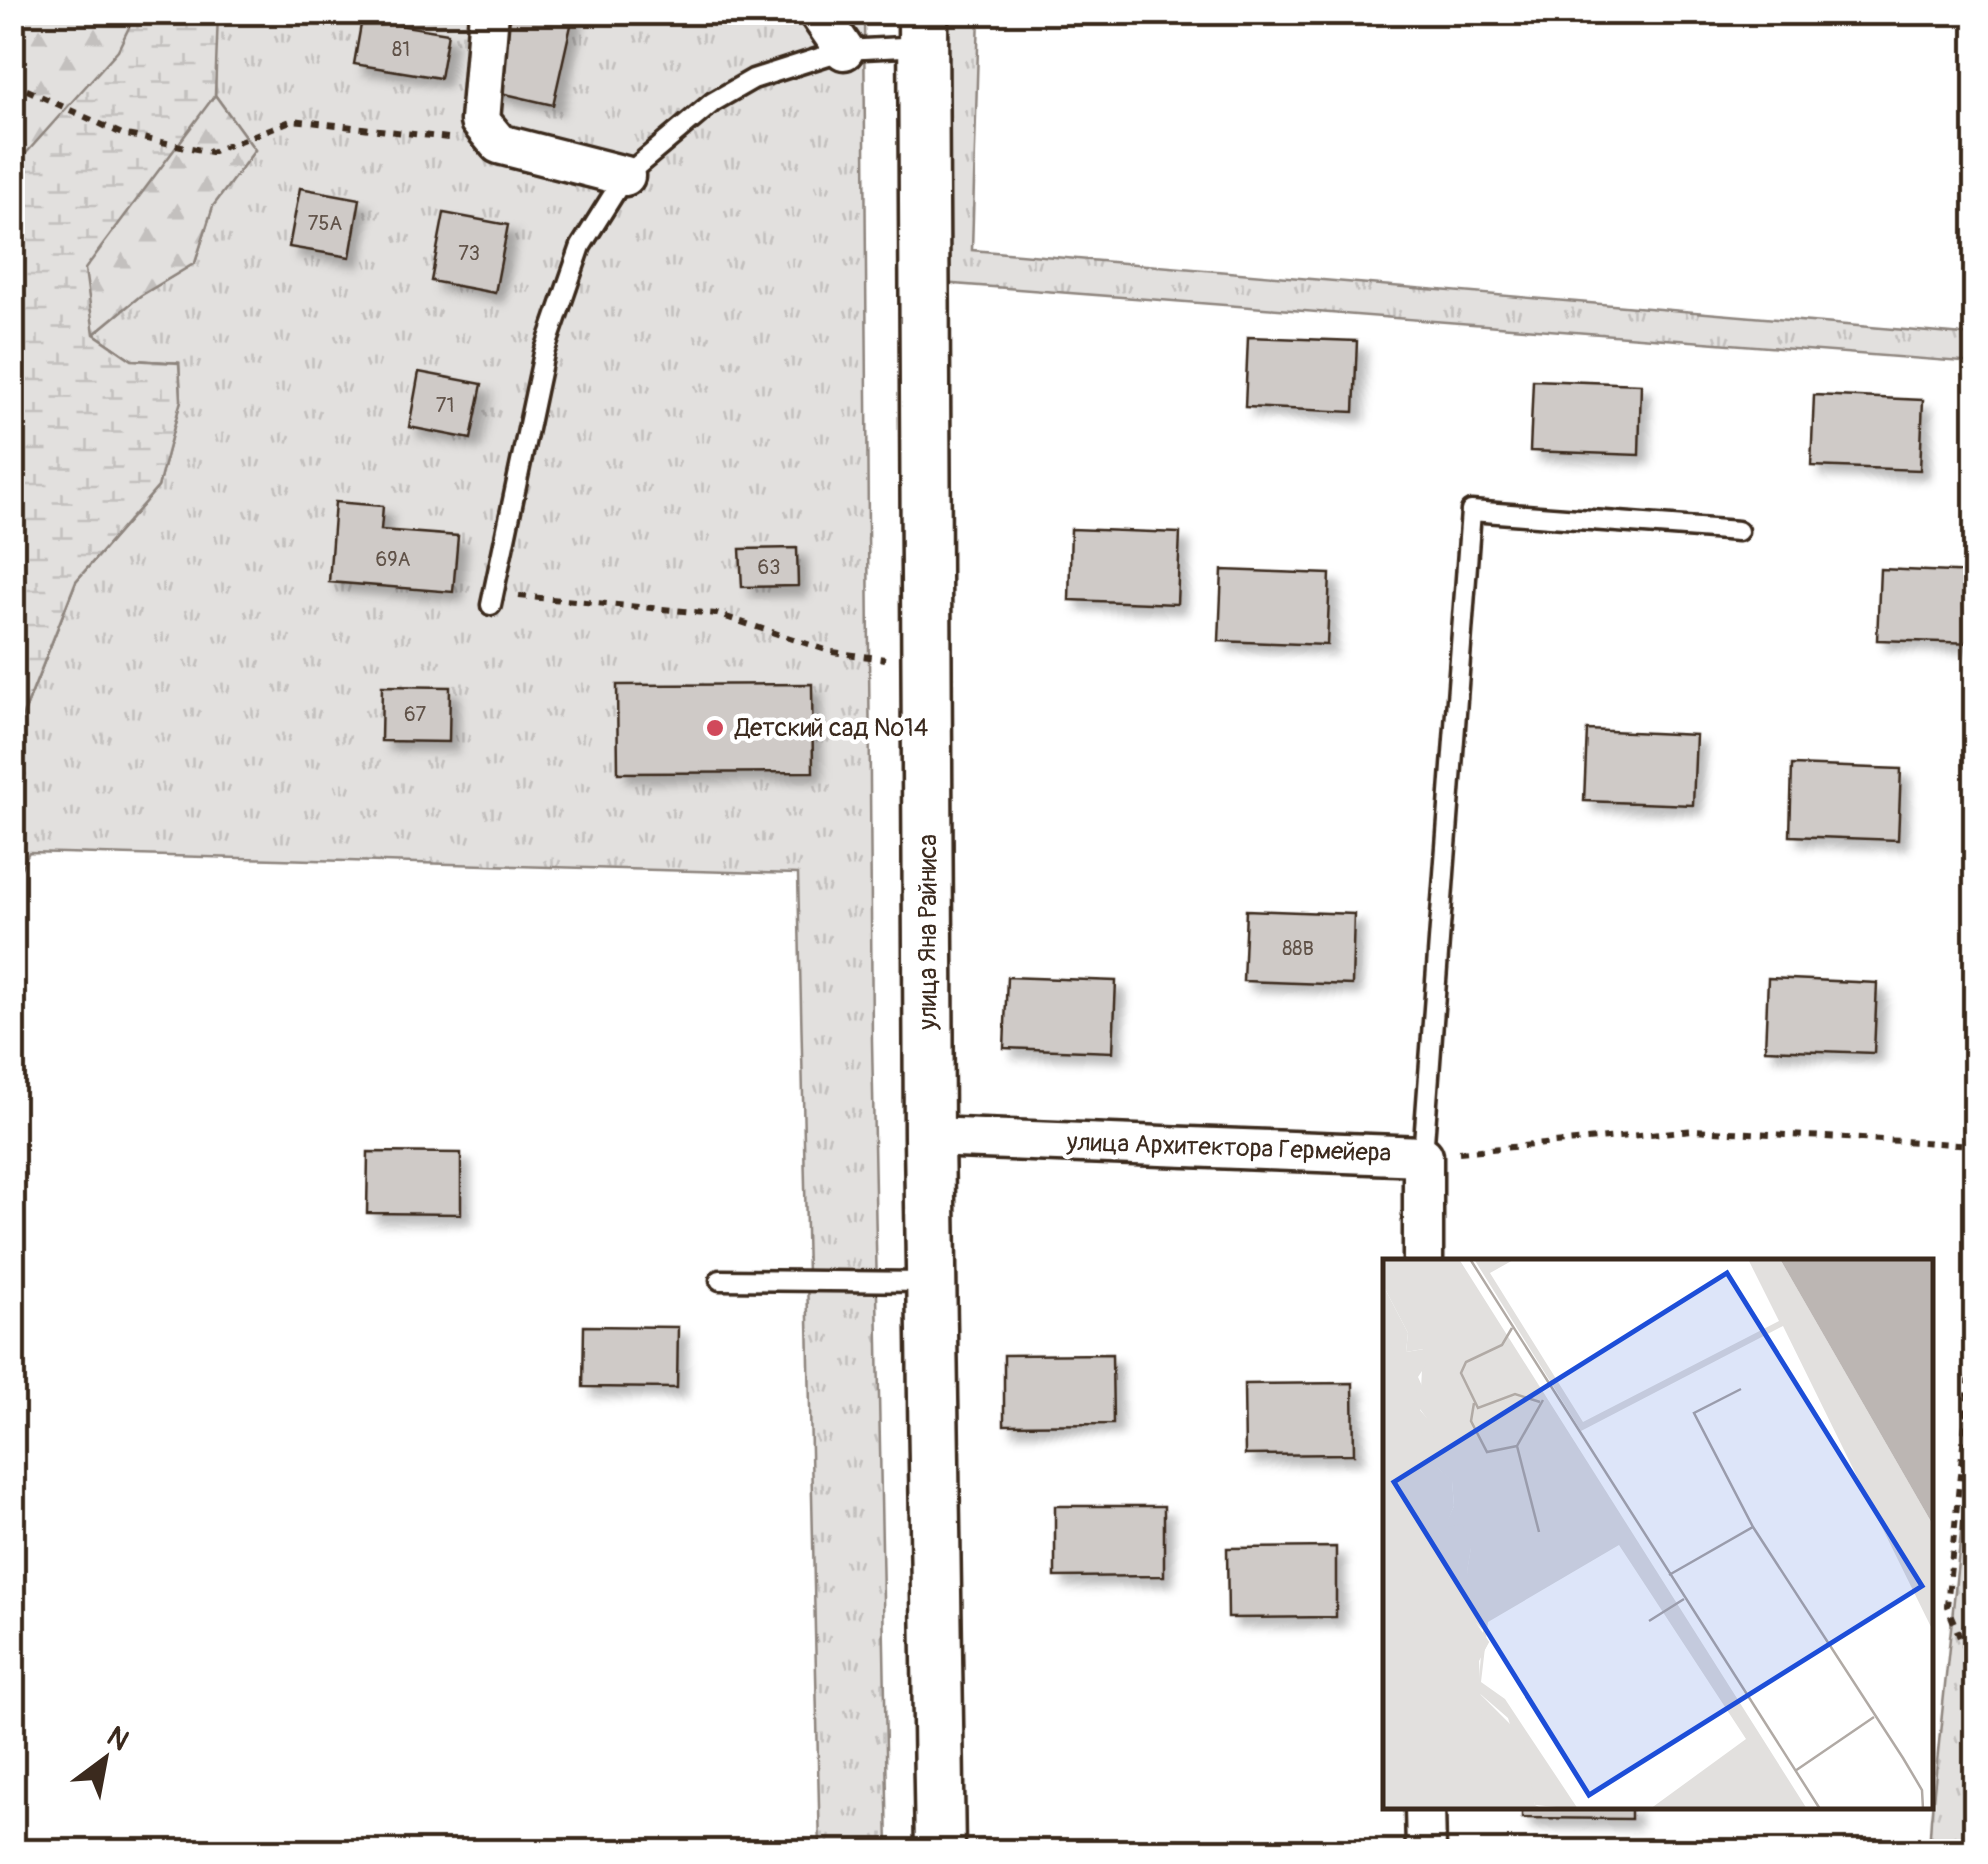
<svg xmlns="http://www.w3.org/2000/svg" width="1988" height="1864" font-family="Pangolin,sans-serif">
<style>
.grass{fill:url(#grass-tufts);stroke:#8e857e;stroke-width:2.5}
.forest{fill:url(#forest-firs);stroke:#8e857e;stroke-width:2.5}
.wetland{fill:url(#wetland-marsh);stroke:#8e857e;stroke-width:2.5}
.building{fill:#cfcac7;stroke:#3b2a1e;stroke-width:2.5;filter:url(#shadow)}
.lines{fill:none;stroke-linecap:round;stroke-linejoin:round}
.service-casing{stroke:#3b2a1e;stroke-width:25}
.minor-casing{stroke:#3b2a1e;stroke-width:45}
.tertiary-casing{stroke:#3b2a1e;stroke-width:55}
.path{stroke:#3b2a1e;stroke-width:6;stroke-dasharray:8 8;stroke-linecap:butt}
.service{stroke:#fff;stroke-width:18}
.minor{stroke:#fff;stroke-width:38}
.tertiary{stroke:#fff;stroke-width:48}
.poi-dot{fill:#d1495b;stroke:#fff;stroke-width:4}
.labels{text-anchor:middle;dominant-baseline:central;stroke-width:9;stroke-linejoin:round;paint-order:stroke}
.number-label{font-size:20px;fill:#605248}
.poi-label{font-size:25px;fill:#3b2a1e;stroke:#fff;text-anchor:start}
.street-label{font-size:25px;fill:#3b2a1e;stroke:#fff}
.inset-road{fill:none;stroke:#b1aaa5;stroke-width:2.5}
.view{fill:#1d4ed8;fill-opacity:0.15;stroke:#1d4ed8;stroke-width:5}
.inset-edge{fill:none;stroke:#3b2a1e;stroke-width:5}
</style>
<defs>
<pattern id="grass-tufts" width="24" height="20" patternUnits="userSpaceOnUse" patternTransform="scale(2.5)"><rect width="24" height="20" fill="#e2e0de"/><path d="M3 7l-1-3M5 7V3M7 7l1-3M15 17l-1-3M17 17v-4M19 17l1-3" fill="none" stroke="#c3c0be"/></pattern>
<pattern id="forest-firs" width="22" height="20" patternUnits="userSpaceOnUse" patternTransform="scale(2.5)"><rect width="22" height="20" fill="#e2e0de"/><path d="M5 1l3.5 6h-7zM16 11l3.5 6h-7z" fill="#c3c0be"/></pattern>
<pattern id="wetland-marsh" width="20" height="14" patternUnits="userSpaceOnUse" patternTransform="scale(2.5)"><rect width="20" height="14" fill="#e2e0de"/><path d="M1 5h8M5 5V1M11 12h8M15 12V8" fill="none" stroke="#c3c0be"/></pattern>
<filter id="shadow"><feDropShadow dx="9" dy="9" stdDeviation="5" flood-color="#0004"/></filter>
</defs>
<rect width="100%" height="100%" fill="#fff"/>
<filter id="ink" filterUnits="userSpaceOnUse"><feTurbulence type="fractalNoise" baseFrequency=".01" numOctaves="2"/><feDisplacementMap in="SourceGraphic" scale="20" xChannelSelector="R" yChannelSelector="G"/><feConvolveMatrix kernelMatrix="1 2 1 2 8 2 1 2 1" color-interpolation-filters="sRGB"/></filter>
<g filter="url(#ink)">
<g class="grass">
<polygon points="222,13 864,13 872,1041 888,1851 820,1851 798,874 29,852 13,884 13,787 25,774 20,723 76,581 158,487 179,363 132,360 94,334 140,296 195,263 213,206 255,150 215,95 215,22"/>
<polygon points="943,13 979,13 972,250 1975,336 1975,363 941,283"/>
<polygon points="1975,1399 1975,1851 1929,1851 1931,1819"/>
</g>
<polygon class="forest" points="13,13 222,13 215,22 215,95 255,150 213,206 195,263 140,296 94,334 132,360 179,363 181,400 158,487 76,581 20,723 25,775 13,787"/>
<polygon class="wetland" points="136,13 218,13 215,95 85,269 94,334 132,360 179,363 181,400 158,487 76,581 20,723 25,775 13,787 13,168 118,50"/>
<g class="building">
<polygon points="501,12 574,12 553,105 484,89"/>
<polygon points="362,19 448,33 440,78 354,64"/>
<polygon points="300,188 360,199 350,257 289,247"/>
<polygon points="444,213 508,225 495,293 431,281"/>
<polygon points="1248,337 1357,341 1354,412 1245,407"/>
<polygon points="419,372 482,384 471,439 409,427"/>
<polygon points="1533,380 1641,384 1639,455 1530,451"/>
<polygon points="1814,395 1923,400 1920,470 1811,466"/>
<polygon points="335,502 383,506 381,530 458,536 453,592 329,582"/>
<polygon points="1071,529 1180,533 1177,604 1069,600"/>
<polygon points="797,548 798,586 742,587 740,549"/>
<polygon points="1880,569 1976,573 1976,643 1877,640"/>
<polygon points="1222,570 1330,574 1327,645 1219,641"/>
<polygon points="812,684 813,772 618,773 617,685"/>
<polygon points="382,686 450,687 449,742 381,741"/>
<polygon points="1587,730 1696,735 1693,805 1584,801"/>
<polygon points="1792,765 1901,769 1898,840 1790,836"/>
<polygon points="1246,910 1354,914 1352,985 1243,981"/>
<polygon points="1007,977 1116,981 1113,1052 1004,1048"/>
<polygon points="1768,978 1877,983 1874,1053 1765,1049"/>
<polygon points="368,1152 461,1153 461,1214 367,1213"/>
<polygon points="584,1326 678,1327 677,1388 583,1387"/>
<polygon points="1112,1354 1113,1424 1004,1425 1004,1355"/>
<polygon points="1353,1383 1354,1454 1245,1455 1244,1384"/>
<polygon points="1055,1506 1164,1506 1164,1576 1055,1577"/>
<polygon points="1336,1547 1336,1617 1228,1618 1227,1548"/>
<polygon points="1522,1806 1631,1806 1631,1819 1522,1818"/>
</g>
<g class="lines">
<g class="service-casing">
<g id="service">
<polyline points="491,605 544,353 581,246 625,176 713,102 753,79 844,50 922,46"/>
<polyline points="1423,1156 1471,511 1738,531"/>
<polyline points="720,1280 930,1282"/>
</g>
</g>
<g class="minor-casing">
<g id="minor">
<polyline points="489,12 480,121 499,144 625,176"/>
<polyline points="818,12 844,50"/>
<polyline points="929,1137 1423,1156 1423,1262"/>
<polyline points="1425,1806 1426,1852"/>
</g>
</g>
<g class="tertiary-casing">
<polyline id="tertiary" points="923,12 929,1137 940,1852"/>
</g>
<g class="path">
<polyline points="12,83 122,134 211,152 293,120 448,138"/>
<polyline points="519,596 717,614 832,652 885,659"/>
<polyline points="1459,1152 1694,1130 1976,1145"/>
<polyline points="1976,1313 1947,1606 1976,1676"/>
</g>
<use href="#service" class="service"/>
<use href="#minor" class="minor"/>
<use href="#tertiary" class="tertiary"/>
</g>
</g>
<circle class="poi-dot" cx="715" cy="728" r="10"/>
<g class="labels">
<g class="number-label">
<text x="401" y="49">81</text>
<text x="325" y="223">75А</text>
<text x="469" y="253">73</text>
<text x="445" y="405">71</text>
<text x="393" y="559">69А</text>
<text x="769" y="567">63</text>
<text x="415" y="714">67</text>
<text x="1298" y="948">88В</text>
</g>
<g class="poi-label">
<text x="735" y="728">Детский сад №14</text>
</g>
<g class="street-label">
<text transform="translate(928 932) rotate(-90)">улица Яна Райниса</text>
<text transform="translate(1229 1148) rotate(2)">улица Архитектора Гермейера</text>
</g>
</g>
<g transform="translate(1383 1259)">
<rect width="550" height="550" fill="#fff"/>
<path d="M0 0H76L424 550H267L363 480 236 286 105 363 98 423 122 440 195 550 152 546 125 459 95 433 100 371 93 364 84 312 88 288 61 269 71 247 69 222 49 204 45 161 37 150 40 90 23 93 25 74 0 26ZM91 0H132L107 14 200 163 396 62 365 0H397L550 266V372L400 67 198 172Z" fill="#e2e0de"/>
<path d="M0 26 25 74 23 93 41 90 43 106 35 118 45 140 37 151 51 167 49 204 69 221 71 247 62 269 79 265 88 288 84 312 96 350 93 364 106 383 96 401 95 433 140 478 152 546 160 550H0Z" fill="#e2e0de"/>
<path d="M0 62 13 101 32 126 35 139 27 149 38 158 35 166 57 216 53 259 61 269 79 265 88 288 84 312 96 350 93 364 106 383 96 402 99 468 91 506 96 514 83 523 85 531 103 534 107 550H65L51 498 72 454 75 426 38 388 30 372 40 314 28 261 36 219 33 197 6 169Z" fill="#e2e0de"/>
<path d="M397 0H550V266Z" fill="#bcb6b3"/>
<path class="inset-road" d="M87 0 437 550M129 69 119 86 83 103 78 114 95 149 132 135 157 143M358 130 311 154 370 268M91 144 88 162 104 193 134 187M156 273 134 187 160 141M286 316 370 268 520 499 539 531 540 550M266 362 301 340M412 512 491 458"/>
<path class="view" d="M344 14 539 327 206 536 11 223Z"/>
<rect width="550" height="550" class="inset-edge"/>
</g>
<rect width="1988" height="1864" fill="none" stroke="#fff" stroke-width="50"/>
<rect x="25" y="25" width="1938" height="1814" fill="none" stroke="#3b2a1e" stroke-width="4" filter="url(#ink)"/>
<g transform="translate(105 1759) rotate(32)" stroke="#ffffff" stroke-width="8" paint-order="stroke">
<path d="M0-8L18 38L0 25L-18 38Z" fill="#3b2a1e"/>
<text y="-15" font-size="28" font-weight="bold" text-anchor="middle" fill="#3b2a1e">N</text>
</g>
</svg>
